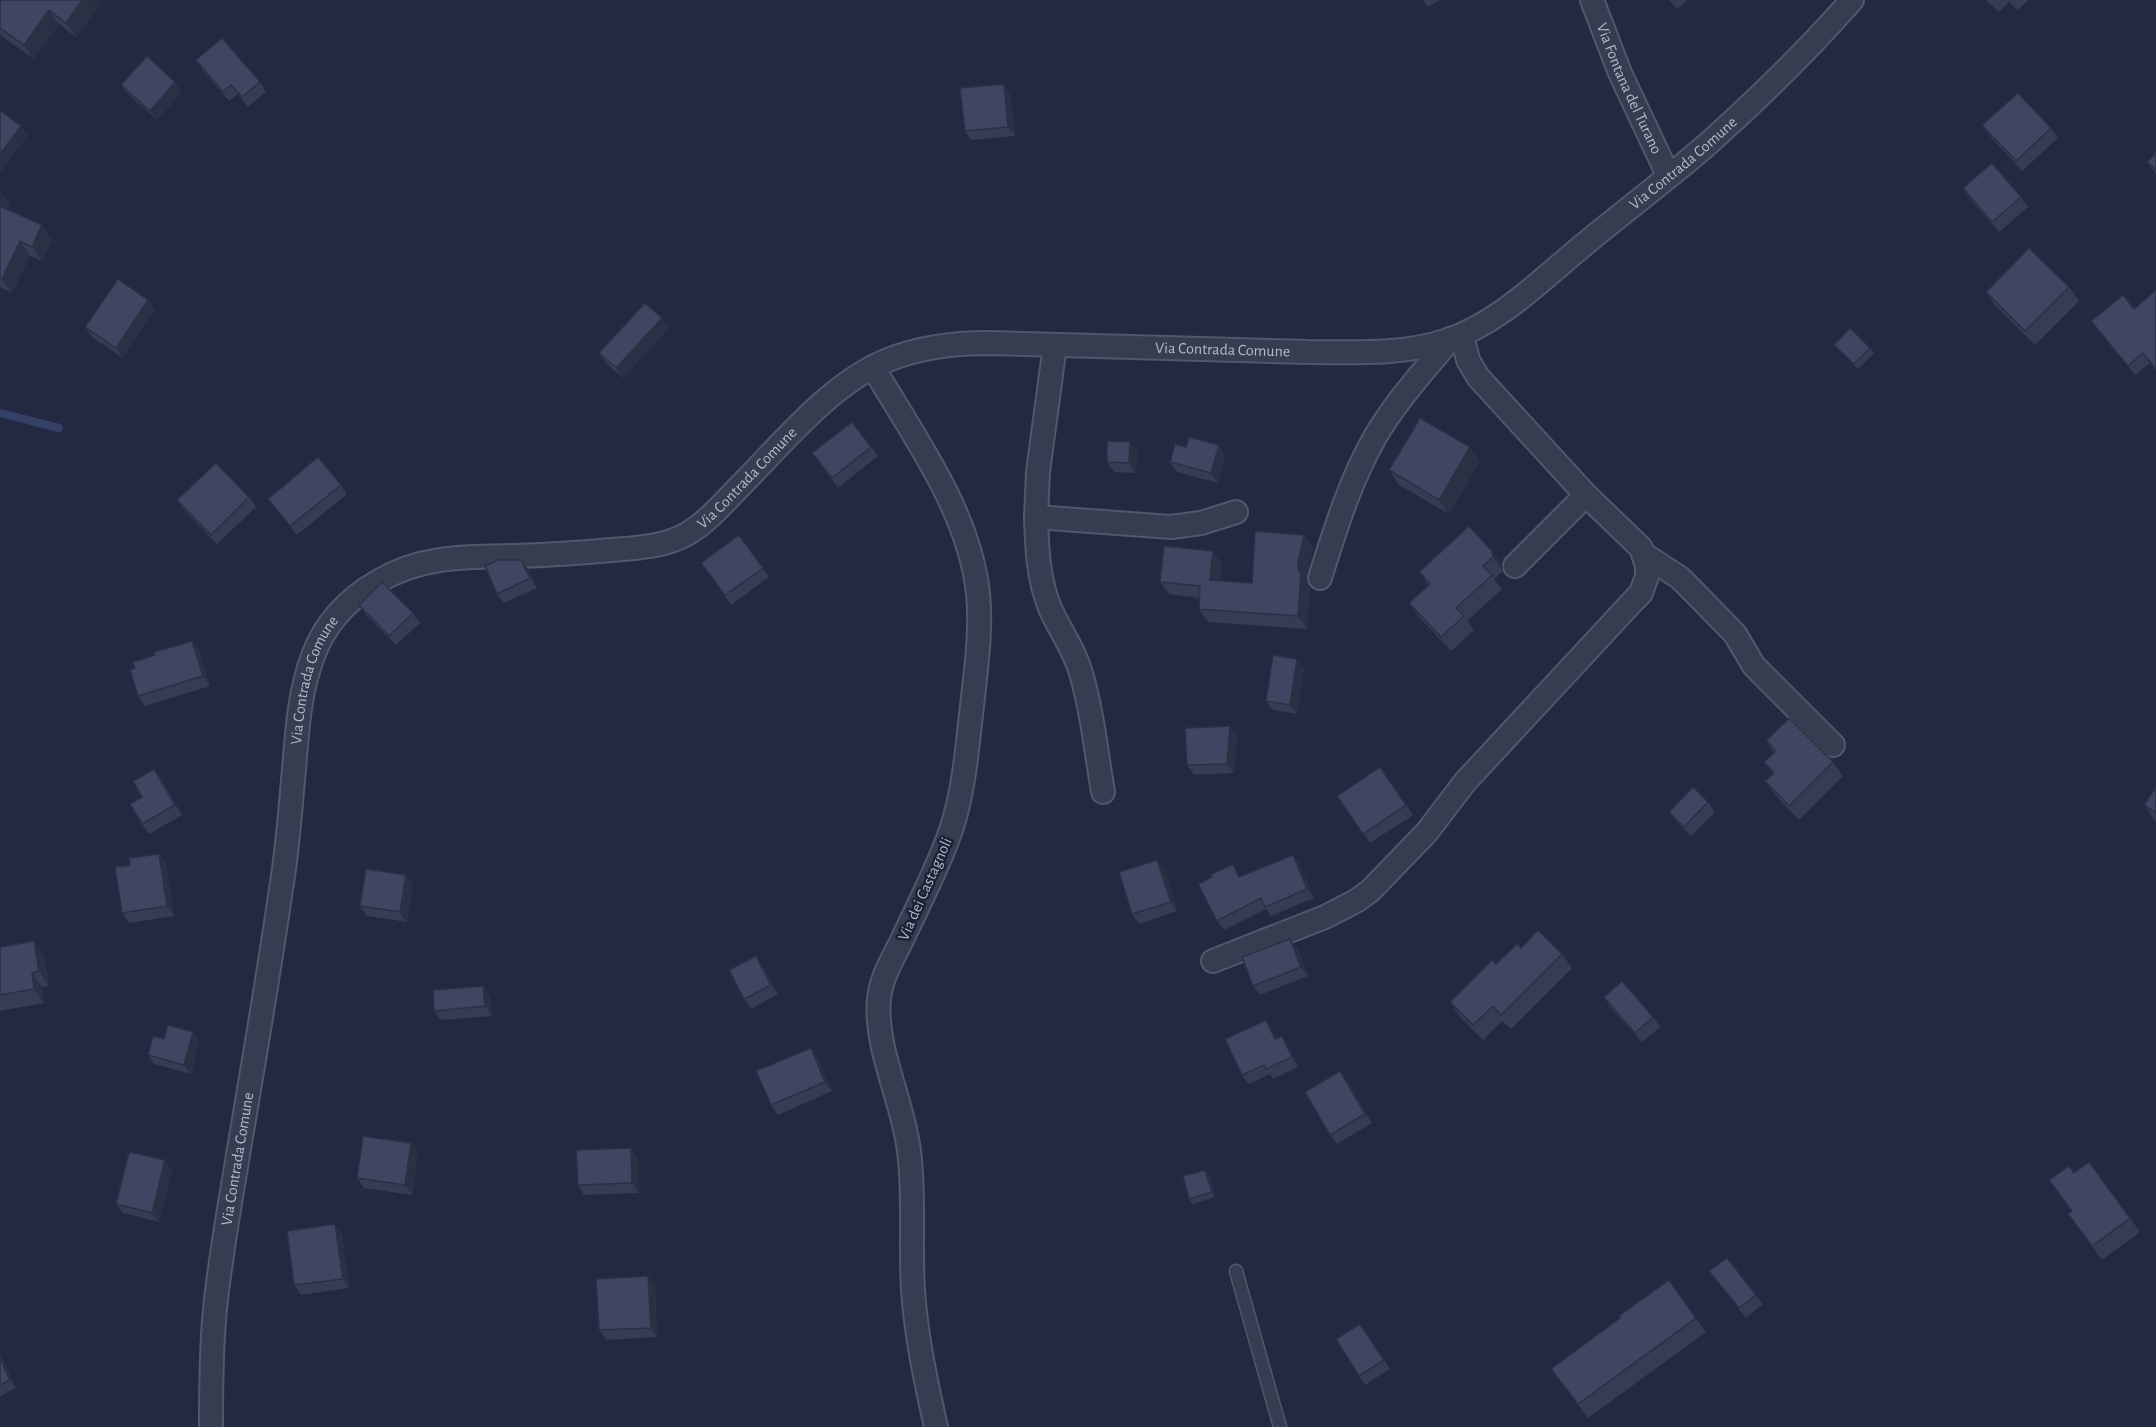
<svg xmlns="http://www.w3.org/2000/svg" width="2156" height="1427" font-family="'Alegreya Sans',sans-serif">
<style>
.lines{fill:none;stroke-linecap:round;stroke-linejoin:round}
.stream{stroke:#354068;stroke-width:8}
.service-casing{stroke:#52576b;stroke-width:15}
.minor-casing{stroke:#52576b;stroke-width:26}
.service{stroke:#373c50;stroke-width:12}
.minor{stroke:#373c50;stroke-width:22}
.wall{fill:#353c53}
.shaded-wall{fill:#2b3144}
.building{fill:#3e4661;stroke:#2b3144;stroke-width:1.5}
.labels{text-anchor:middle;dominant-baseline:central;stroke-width:5;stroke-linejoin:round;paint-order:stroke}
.street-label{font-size:16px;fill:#b3b8cb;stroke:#1c2135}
</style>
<rect width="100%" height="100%" fill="#232941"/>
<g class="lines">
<polyline class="stream" points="0,413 59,428"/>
<g class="service-casing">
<polyline id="service" points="1236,1271 1280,1427"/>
</g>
<g class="minor-casing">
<g id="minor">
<path id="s1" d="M1592 0 1620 73 1668 175"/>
<polyline points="1055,345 1038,472 1036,517 1171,527 1201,523 1236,512"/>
<path d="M873 367C914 437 969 511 978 593 982 634 975 675 971 715 966 758 963 800 947 841 934 875 917 908 901 942 892 960 881 978 879 999 874 1046 903 1101 909 1151 915 1197 910 1243 913 1290 916 1336 926 1382 936 1427"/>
<path d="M1036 517C1037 548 1038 579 1050 608 1059 629 1073 647 1080 670 1092 709 1096 751 1103 792"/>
<polyline points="1645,555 1680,578 1695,593 1735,634 1754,666 1833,745"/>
<polyline points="1515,566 1586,495"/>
<path d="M1320 578C1335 530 1350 481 1375 437 1396 401 1424 371 1450 339"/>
<polyline points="1213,961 1325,917 1356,901 1370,891 1427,832 1465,782 1635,599 1641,593 1647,576 1647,566 1641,548 1586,495 1478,377 1468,360 1462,335"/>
<path id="s2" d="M211 1427C211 1388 211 1348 215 1309 220 1259 229 1210 237 1161 252 1071 268 980 281 889 287 853 290 816 293 780 297 738 298 695 313 656 325 623 349 598 379 581 422 555 468 557 516 556 548 555 579 553 611 550 636 548 664 547 687 534 709 521 727 499 745 481 786 439 833 382 888 360 920 347 955 343 989 343L1309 352C1353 352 1402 355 1445 341 1499 324 1543 278 1586 243 1627 209 1670 177 1710 142 1759 98 1808 50 1852 0"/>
</g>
</g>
<use href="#service" class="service"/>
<use href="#minor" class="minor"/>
</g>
<g class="wall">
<polygon points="0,0 102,1 76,37 59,24 34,59 0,35"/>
<polygon points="1423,0 1440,0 1428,7"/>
<polygon points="1669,0 1688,0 1677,9"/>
<polygon points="1986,0 2028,0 2018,10 2009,2 1999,12"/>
<polygon points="196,60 260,82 266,92 248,107 238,94 229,101 202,70"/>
<polygon points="121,85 182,92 157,120 128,94"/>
<polygon points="1010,94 1015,136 971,140 965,131"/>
<polygon points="1982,125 2051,128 2058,138 2022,171 1989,135"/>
<polygon points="2156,153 2156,174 2147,162"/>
<polygon points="1963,188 2021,197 2028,207 1999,232 1969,198"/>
<polygon points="0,192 10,205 8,209 42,225 52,240 42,261 30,256 12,293 0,287"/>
<polygon points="2069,287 2079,301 2035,345 1996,306 1986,292"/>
<polygon points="2156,290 2156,370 2150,363 2135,375 2091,321 2134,309"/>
<polygon points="148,300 155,310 123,358 92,337 85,327"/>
<polygon points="669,328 623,378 606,363 599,353"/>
<polygon points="1834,345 1870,348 1874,353 1858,369"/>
<polygon points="871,447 878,456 838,488 812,453"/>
<polygon points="1186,447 1225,455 1218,483 1177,472 1170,462"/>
<polygon points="1137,451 1136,473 1114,472 1107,462"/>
<polygon points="1480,461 1449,514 1399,485 1389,470"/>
<polygon points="341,485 347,494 297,535 268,499"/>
<polygon points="249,497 256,507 217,544 184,510 177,500"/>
<polygon points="739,535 769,577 731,605 701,563"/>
<polygon points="1304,535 1313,548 1307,575 1307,582 1310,587 1307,629 1208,622 1199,609 1199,598 1169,594 1160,582 1222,564 1220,581 1252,583"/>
<polygon points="1492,551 1502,565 1503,571 1494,579 1502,589 1467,621 1474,630 1451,651 1419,617 1409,603 1428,585 1419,572"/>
<polygon points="528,569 537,588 504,603 497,594"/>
<polygon points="359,605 413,613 420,623 396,645 366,615"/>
<polygon points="192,641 199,650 210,686 145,706 138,696 135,668 155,655"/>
<polygon points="1297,659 1304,669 1297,714 1273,710 1266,701"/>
<polygon points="1230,726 1237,736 1234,773 1194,775 1187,765"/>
<polygon points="1766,741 1833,762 1843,776 1799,820 1775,795 1765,781 1773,774 1764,762 1774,753"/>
<polygon points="1380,767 1413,815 1370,843 1337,796"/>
<polygon points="161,778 182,815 149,834 142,824 142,797"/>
<polygon points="2156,787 2156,822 2144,805"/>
<polygon points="1708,802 1715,812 1691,836 1676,821 1669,812"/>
<polygon points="1293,855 1299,864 1314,898 1271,916 1266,909 1224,930 1217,921 1241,876"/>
<polygon points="1157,860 1164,870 1177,911 1139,924 1132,914"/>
<polygon points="166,863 174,916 129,923 122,913"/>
<polygon points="413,884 407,922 367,916 360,906"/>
<polygon points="0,947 44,955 49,986 42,987 44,1003 0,1011"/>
<polygon points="1297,948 1308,976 1260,995 1253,986"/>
<polygon points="1521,948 1562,954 1572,968 1511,1029 1502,1021 1483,1040 1460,1017 1450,1002 1496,964"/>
<polygon points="762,965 778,994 751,1009 744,999"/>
<polygon points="490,996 492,1016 441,1020 434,1011"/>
<polygon points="1604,997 1653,1017 1660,1027 1642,1042 1610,1007"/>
<polygon points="1266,1020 1272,1029 1276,1038 1282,1036 1288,1045 1298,1067 1273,1079 1270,1074 1249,1084 1242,1075"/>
<polygon points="164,1039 199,1041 191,1074 154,1064 148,1055"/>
<polygon points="817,1057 832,1091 778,1115 771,1105"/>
<polygon points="1347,1081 1372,1123 1337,1144 1330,1135"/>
<polygon points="411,1143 418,1152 412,1195 364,1188 357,1178"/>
<polygon points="631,1148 638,1158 639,1193 584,1195 578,1185"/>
<polygon points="172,1170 159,1222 123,1213 116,1204"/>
<polygon points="1205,1170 1209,1174 1215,1197 1193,1204 1189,1199"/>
<polygon points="2074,1173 2130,1218 2140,1232 2102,1260 2068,1214 2072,1212"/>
<polygon points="335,1224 342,1234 349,1288 301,1295 294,1285"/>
<polygon points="1709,1271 1756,1295 1763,1304 1746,1318"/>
<polygon points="1669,1280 1706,1332 1588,1418 1551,1369 1620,1318"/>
<polygon points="655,1286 657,1337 606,1340 599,1330"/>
<polygon points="1360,1324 1390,1369 1365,1385 1359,1376"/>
<polygon points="0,1353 16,1388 0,1396"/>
</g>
<g class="shaded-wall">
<polygon points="82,0 102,1 76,37 66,23"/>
<polygon points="49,10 59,24 34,59 24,45"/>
<polygon points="175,82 182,92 157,120 150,111"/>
<polygon points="1004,84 1010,94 1015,136 1008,127"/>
<polygon points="21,126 28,135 0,173 0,154"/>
<polygon points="0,192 10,205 4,217 0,212"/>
<polygon points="42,225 52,240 42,261 32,247"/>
<polygon points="20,241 30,256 12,293 2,279"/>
<polygon points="148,300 155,310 123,358 116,348"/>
<polygon points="662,318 669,328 623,378 616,368"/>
<polygon points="1130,442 1137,451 1136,473 1129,463"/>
<polygon points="1219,445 1225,455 1218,483 1211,473"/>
<polygon points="1470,447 1480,461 1449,514 1439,500"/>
<polygon points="1304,535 1313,548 1307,575 1307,582 1310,587 1307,629 1298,616 1298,562"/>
<polygon points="1213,551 1222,564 1219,593 1210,580"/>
<polygon points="1492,551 1502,565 1503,571 1493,557"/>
<polygon points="521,560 528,569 537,588 530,578"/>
<polygon points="192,641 199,650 210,686 203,676"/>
<polygon points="1297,659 1304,669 1297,714 1290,705"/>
<polygon points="1230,726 1237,736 1234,773 1227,764"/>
<polygon points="154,769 161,778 182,815 175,805"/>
<polygon points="159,854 166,863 174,916 167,906"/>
<polygon points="1293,855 1299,864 1314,898 1307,889"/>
<polygon points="1157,860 1164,870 1177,911 1171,902"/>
<polygon points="406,875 413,884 407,922 400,912"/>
<polygon points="1290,939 1297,948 1308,976 1301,967"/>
<polygon points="34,941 44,955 49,986 39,971"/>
<polygon points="756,956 762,965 778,994 771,985"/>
<polygon points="32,973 42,987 44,1003 34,989"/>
<polygon points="483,986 490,996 492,1016 485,1006"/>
<polygon points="1266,1020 1272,1029 1282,1048 1275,1039"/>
<polygon points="193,1032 199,1041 191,1074 184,1065"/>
<polygon points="1282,1036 1288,1045 1298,1067 1292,1057"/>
<polygon points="811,1048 817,1057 832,1091 825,1082"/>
<polygon points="1340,1071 1347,1081 1372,1123 1365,1114"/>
<polygon points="411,1143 418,1152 412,1195 405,1185"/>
<polygon points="631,1148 638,1158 639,1193 632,1183"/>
<polygon points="165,1160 172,1170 159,1222 152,1213"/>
<polygon points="1205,1170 1209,1174 1215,1197 1212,1192"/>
<polygon points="335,1224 342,1234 349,1288 343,1279"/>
<polygon points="648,1276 655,1286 657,1337 651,1328"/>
<polygon points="0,1353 16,1388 10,1380 0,1358"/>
</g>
<g class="building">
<polygon points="0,0 82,0 66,23 49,10 24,45 0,28"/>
<polygon points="222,38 260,82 242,97 231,85 223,92 196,60"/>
<polygon points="147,56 175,82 150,111 121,85"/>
<polygon points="1004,84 1008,127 965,131 960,88"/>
<polygon points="2018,93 2051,128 2016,161 1982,125"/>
<polygon points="0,110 21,126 0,154"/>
<polygon points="2156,153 2156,170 2147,162"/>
<polygon points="1992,163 2021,197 1992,222 1963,188"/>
<polygon points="0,206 42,225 32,247 20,241 2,279 0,278"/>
<polygon points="2029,248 2069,287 2025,331 1986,292"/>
<polygon points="118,279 148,300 116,348 85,327"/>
<polygon points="2156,290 2156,369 2143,353 2128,366 2091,321 2123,295 2134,309"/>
<polygon points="645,303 662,318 616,368 599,353"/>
<polygon points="1850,328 1870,348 1854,364 1834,345"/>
<polygon points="1420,418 1470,447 1439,500 1389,470"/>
<polygon points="852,422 871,447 832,478 812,453"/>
<polygon points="1189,437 1219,445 1211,473 1170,462 1175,444 1186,447"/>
<polygon points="1107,441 1130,442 1129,463 1107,462"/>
<polygon points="318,457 341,485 290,526 268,499"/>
<polygon points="216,463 249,497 211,535 177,500"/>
<polygon points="1469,526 1492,551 1493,557 1483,566 1492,575 1456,608 1464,616 1441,637 1409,603 1430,584 1419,572"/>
<polygon points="1255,531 1304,535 1298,562 1298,569 1301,574 1298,616 1199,609 1200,586 1160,582 1164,546 1213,551 1210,580 1252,583"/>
<polygon points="739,535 763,568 725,595 701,563"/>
<polygon points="498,560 521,560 530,578 497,594 485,566"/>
<polygon points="382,582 413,613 389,636 359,605"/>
<polygon points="192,641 203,676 138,696 130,670 135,668 133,662 155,655 154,652"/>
<polygon points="1273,655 1297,659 1290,705 1266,701"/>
<polygon points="1789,718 1833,762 1789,806 1765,781 1774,773 1764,762 1776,751 1766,741"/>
<polygon points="1230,726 1227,764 1187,765 1185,728"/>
<polygon points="1380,767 1406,805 1363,834 1337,796"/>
<polygon points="154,769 175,805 142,824 130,804 142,797 133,781"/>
<polygon points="1693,787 1708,802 1684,827 1669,812"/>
<polygon points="2156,787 2156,813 2144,805"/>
<polygon points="159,854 167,906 122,913 115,867 130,865 129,858"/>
<polygon points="1293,855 1307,889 1265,907 1261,898 1217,921 1198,884 1212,877 1210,875 1233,864 1239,877"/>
<polygon points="1157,860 1171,902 1132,914 1119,872"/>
<polygon points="366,869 406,875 400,912 360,906"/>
<polygon points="1538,930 1562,954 1501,1015 1493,1006 1473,1025 1450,1002 1492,960 1496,964 1517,944 1521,948"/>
<polygon points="1290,939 1301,967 1253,986 1242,957"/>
<polygon points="34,941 39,971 32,973 34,989 0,995 0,947"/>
<polygon points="756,956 771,985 744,999 729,970"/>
<polygon points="1622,981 1653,1017 1635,1033 1604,997"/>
<polygon points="483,986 485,1006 434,1011 433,990"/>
<polygon points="1266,1020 1275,1039 1282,1036 1292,1057 1266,1069 1264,1065 1242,1075 1225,1039"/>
<polygon points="168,1025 193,1032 184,1065 148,1055 153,1036 164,1039"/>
<polygon points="811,1048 825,1082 771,1105 756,1071"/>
<polygon points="1340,1071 1365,1114 1330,1135 1305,1092"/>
<polygon points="363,1136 411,1143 405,1185 357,1178"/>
<polygon points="631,1148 632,1183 578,1185 576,1150"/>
<polygon points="129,1152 165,1160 152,1213 116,1204"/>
<polygon points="2089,1162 2130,1218 2092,1246 2068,1214 2072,1211 2049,1180 2069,1166 2074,1173"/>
<polygon points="1205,1170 1212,1192 1189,1199 1183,1176"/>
<polygon points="335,1224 343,1279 294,1285 287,1231"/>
<polygon points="1727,1258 1756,1295 1739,1308 1709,1271"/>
<polygon points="648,1276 651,1328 599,1330 596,1279"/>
<polygon points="1669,1280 1696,1318 1578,1404 1551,1369 1620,1318 1619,1316"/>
<polygon points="1360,1324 1384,1360 1359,1376 1336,1339"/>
<polygon points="0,1358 10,1380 0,1385"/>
</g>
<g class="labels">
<g class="street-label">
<text stroke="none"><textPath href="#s1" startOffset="96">Via Fontana del Turano</textPath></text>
<text stroke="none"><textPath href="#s2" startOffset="2322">Via Contrada Comune</textPath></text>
<text stroke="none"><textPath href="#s2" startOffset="1800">Via Contrada Comune</textPath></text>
<text stroke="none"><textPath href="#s2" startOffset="1278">Via Contrada Comune</textPath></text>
<text stroke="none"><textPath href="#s2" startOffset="756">Via Contrada Comune</textPath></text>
<text transform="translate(925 889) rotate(-66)">Via dei Castagnoli</text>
<text stroke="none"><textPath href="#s2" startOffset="270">Via Contrada Comune</textPath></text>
</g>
</g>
</svg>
